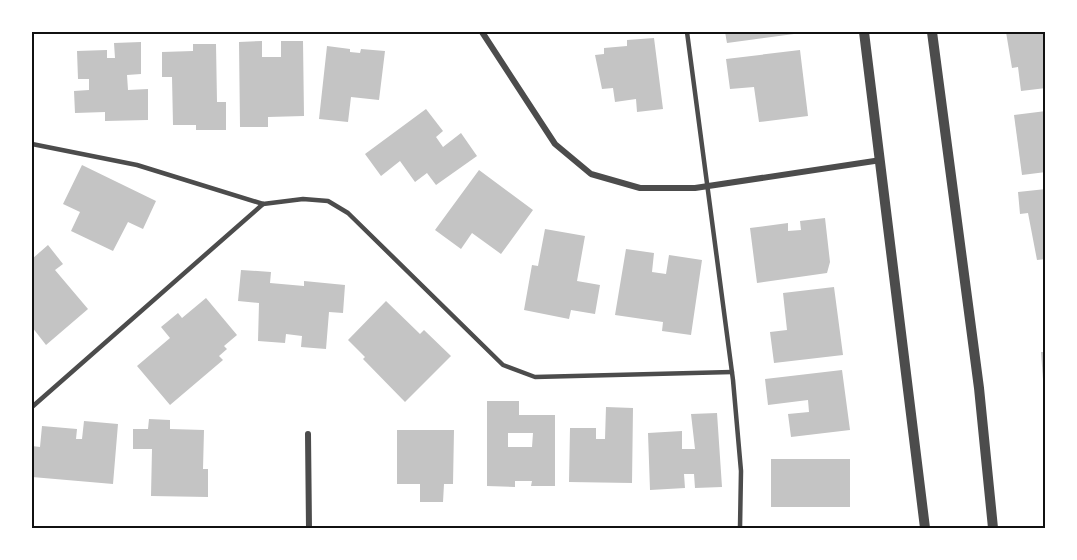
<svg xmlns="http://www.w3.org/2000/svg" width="1077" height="560" font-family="'IBM Plex Sans',sans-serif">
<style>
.building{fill:#c4c4c4;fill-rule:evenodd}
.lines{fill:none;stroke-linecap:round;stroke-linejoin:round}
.service{stroke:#4c4c4c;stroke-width:4.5}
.minor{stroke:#4c4c4c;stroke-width:6}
.tertiary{stroke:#4c4c4c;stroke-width:10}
.neatline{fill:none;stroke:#111;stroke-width:2}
</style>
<rect width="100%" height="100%" fill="#fff"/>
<g class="building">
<polygon points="725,32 794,32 794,34 727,43"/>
<polygon points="1006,32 1046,32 1046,88 1021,91 1018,67 1012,68"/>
<polygon points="654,38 663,109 637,112 636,99 615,102 613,88 602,89 595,55 604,54 604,48 627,46 627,40"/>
<polygon points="262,41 262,57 281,57 281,41 303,41 304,116 268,117 268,127 240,127 239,42"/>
<polygon points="141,42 141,74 127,75 128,90 148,89 148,120 105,121 105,112 75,113 74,91 89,90 89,79 78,79 77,51 107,50 107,58 115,58 114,43"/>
<polygon points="193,44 216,44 217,102 226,102 226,130 196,130 196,125 173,125 172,77 162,77 162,52 193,51"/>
<polygon points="327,46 350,49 350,52 360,53 361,49 385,51 379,100 351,97 348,122 319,119"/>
<polygon points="800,50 808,116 759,122 754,87 730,89 726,59"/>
<polygon points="426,109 443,131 436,137 443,147 461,133 477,156 436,185 427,173 415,182 400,161 381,176 365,154"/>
<polygon points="1046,111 1046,172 1022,175 1014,115"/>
<polygon points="82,165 156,201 143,229 128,222 113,251 71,231 80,212 63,204"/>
<polygon points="479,170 533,210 501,254 472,233 461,249 435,230"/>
<polygon points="1046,189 1046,259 1037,260 1028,213 1020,214 1018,192"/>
<polygon points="825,218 830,262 827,273 757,283 750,228 788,223 788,231 801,230 800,221"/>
<polygon points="545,229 585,236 577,281 600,285 595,314 571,310 569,319 524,310 532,265 538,266"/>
<polygon points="48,245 63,264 55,270 88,309 46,345 32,327 32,259"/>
<polygon points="626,249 654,253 652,272 666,274 669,255 702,260 691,335 662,331 663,322 615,315"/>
<polygon points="241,270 271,272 270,283 304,286 304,281 345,285 343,313 329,312 326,349 301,347 302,336 286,334 285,343 258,341 259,303 238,301"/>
<polygon points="834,287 843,355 774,363 770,332 787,330 783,293"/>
<polygon points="206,298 237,335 224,346 227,349 219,356 223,360 170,405 137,366 170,338 161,327 178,313 182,318"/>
<polygon points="386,301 420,334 424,330 451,356 405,402 363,359 365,357 348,340"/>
<polygon points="1041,352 1046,352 1046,393 1044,393"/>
<polygon points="842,370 850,430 791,437 788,414 809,412 808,400 768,405 765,379"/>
<path d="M487 401H519V415H555V486H531L532 481H515V487L487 486ZM508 433H533L532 447H508Z"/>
<polygon points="606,407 633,408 632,483 569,482 570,428 596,428 596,439 605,439"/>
<polygon points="717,413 722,487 695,488 694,474 684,474 685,488 650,490 648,433 682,431 682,449 695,449 691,414"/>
<polygon points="149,419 170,420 170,429 204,430 203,469 208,469 208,497 151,496 152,449 133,449 133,429 148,429"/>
<polygon points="84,421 118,424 113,484 32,477 32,446 40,447 42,426 77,429 76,439 82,439"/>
<polygon points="397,430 454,430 453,484 444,484 443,502 420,502 420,484 397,484"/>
<rect x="771" y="459" width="79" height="48"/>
</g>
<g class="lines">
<g class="service">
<polyline points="687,32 733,380 741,471 740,528"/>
<polyline points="32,144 137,165 263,204 303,199 328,201 348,213 503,365 535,377 732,372"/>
<polyline points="32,407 263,204"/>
</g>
<g class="minor">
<polyline points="482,32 555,144 591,174 640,188 695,188 881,160"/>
<polyline points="308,434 309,528"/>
</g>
<g class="tertiary">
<polyline points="864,32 925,528"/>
<polyline points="932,32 979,388 993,528"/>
</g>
</g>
<rect width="1077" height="560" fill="none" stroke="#ffffff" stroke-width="66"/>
<rect x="33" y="33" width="1011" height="494" class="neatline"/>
</svg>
